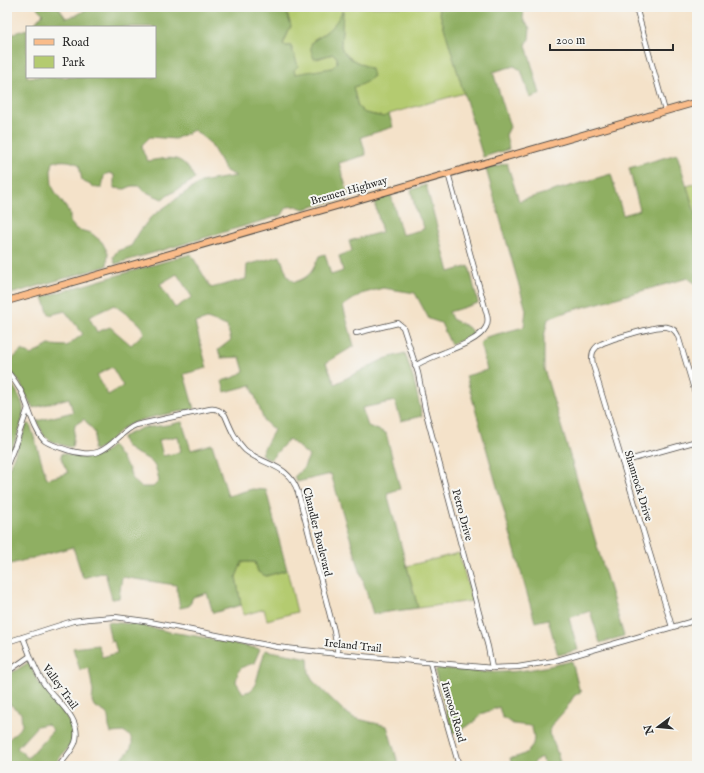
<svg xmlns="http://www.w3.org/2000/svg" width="704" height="773" font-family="'IM FELL English',serif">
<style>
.green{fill:#b4cb70;stroke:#707b4e}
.forest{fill:#8faf62;stroke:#5d6d46;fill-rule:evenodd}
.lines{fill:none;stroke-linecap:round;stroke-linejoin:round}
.minor-casing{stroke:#494643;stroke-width:6}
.major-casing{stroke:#494643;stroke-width:8}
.minor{stroke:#fff;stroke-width:4.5}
.major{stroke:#f9bc8a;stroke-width:6}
.labels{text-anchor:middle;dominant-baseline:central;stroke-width:4;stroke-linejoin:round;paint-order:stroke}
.street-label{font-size:11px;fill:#2b2b2b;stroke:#f6f6f2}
</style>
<rect width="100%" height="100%" fill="#f6f6f2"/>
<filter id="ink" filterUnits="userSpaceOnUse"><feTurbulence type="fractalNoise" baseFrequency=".025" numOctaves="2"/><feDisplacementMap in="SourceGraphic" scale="8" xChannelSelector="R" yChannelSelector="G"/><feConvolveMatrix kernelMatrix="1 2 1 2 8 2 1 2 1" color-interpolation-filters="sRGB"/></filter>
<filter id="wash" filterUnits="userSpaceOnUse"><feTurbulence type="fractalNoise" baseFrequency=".012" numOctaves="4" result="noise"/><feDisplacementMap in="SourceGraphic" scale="16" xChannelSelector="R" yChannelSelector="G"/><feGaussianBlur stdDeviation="0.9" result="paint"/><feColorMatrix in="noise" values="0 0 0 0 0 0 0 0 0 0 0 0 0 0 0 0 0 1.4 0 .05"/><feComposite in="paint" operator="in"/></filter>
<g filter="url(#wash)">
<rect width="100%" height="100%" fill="#f4e2c9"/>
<g class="green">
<path d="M277 7H438L464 93 389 114 385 117 365 113 358 107 353 87 363 84 371 69C361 63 344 59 341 46L343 11 339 19 330 29 312 42 317 59 333 54 337 57V63L332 68 302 74H295L294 70 298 66 292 49 291 46H286L283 45 291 26 287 13Z"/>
<polygon points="697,183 697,220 687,186"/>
<polygon points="459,553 472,601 418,608 407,566"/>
<polygon points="242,562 255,562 258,572 266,576 287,570 297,612 267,620 264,609 244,615 241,605 236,577"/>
</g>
<g class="forest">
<path d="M36 7H58L66 18 77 15 90 7H277L287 13 291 26 283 44 286 46H291L292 49 298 66 294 70 295 74 332 68 337 63V57L333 54 314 59C312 53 309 48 312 42 325 33 336 26 342 11H343L341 46C344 59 361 63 371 69L373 77 363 84 353 87 358 107 365 113 384 117 389 114 393 127 361 137 366 155 339 163 349 197 304 209 296 206 287 207 282 215 115 264 113 257 117 251 131 246 140 231 151 217 186 192 201 182 236 176 226 171 210 143 194 130 175 139 150 137 142 145 143 152 148 161C173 157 182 154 195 179L162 199 144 191 140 186H132L125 189 114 188V175L110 173 106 174 104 176 102 188H97L82 181 79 165C71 160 62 160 53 162L51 171 52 186 57 195 70 213V222L76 229 91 233 102 242 108 253 107 266 7 295V34L8 35 27 29V77H155V27H31L43 14Z"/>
<polygon points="438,7 524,7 523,19 530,28 529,39 526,45 540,94 530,98 521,70 514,66 493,72 510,127 506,135 509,149 483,157"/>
<polygon points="677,154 697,220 697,285 688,278 566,312 548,319 544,337 544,369 624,636 600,643 590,611 569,618 578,650 558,655 548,619 535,622 466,376 487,370 480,343 486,337 524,327 526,310 486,169 507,163 519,201 611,174 623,215 640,210 629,168"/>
<path d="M426 185 449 272 469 266 478 303 449 312 452 319 468 327 474 334 451 345 441 323 429 319 415 293 383 288 361 294 343 306 354 346 326 363 335 384 384 359 405 353 414 381 422 416 401 421 395 401 362 408 368 426 386 433 400 489 387 493 418 608 373 614 331 474 297 482 294 477 303 469 309 456 289 439 270 460 261 454 274 430 264 421 251 385 225 392 222 381 235 377 244 371 240 357 221 358 218 350 231 340 227 326 207 319 195 323 207 368 184 374 194 409C175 413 141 417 125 427 115 432 105 450 93 450L95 433 84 419 75 425 72 448 53 442 44 436 37 421 73 412 69 398 33 408 19 381 7 367V364L22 350 31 355 49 345 67 346 83 334 65 311 49 315 43 297 191 254 211 288 246 279 247 265 280 256 288 277 295 282C311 277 313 270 319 256L325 254 331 275 343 271 339 256 352 251 349 241 382 232 374 200 391 195 402 235 424 229 423 224 416 211 411 190ZM177 274 192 297 175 308 160 284ZM114 305 140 324 144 333 131 345 110 327 97 332 89 317ZM112 367 123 386 108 395 97 375Z"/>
<path d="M7 377C12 383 22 399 23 407 25 423 13 445 7 459Z"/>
<path d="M182 422 191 450 212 444 228 496 252 489 266 490 287 570 266 576 258 572 255 562H242L236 577 241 605 213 613 207 593 193 597 189 606 180 608 176 585 122 577 119 598 112 599 105 572 83 578 73 547 7 565V473L27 424H30L47 479 68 473C66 467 62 463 61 457L62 453C74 456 88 461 100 455 104 453 108 449 112 445L129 469 132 479 141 487H153L159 481C158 476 157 469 154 465 146 453 125 455 122 437L142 428 167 425ZM178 436 181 452 163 456 159 440Z"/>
<path d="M107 622 134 624 170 632 196 636 260 649 254 663C240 668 239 666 236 682L243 693 250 691 255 686 265 650 308 658 309 673 314 682 344 711 354 718 387 726 399 766H137L133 764 119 765 117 764 118 761C128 754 140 742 125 732L111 733 109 727 108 716 106 713 94 706 92 701 93 692 89 668 80 670 73 648 98 645 102 657 117 653 114 641 111 642Z"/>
<path d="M572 661 579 689 582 691 574 696 566 709 551 726 549 734 554 743 561 766H545L542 757 537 759 532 766H512L510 758C529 756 539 745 531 726L513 724 502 717 499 707 481 714 474 722 460 730 452 733 435 671 438 668C460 670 483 673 505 672 528 671 550 666 572 661Z"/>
<path d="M29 662 37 680 66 716 73 731 72 743 53 766H11L7 761V741L22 726 21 713 7 702V676ZM47 724 53 730 28 758 17 748 37 726Z"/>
</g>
</g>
<g filter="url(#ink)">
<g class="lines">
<g class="minor-casing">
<g id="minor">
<polyline points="636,7 665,111"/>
<polyline points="7,10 10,7"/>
<polyline points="356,333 398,323 403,327 418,373 425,409 488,647 492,668"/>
<path d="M415 366C433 353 476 346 486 327 488 323 488 319 487 315L448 173"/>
<path d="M7 371C12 377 17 384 21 391 28 404 34 432 45 441 53 446 62 448 71 451 80 453 89 455 98 452 113 447 121 431 136 425L210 409C216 408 220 410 225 415 230 427 235 440 245 450 265 467 288 463 298 492L334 631 338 654"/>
<polyline points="622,462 697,441"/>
<polyline points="7,465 15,445 28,408"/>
<path d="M672 627 593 365C592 360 591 354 594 350 596 347 598 345 601 344 611 339 658 325 667 327 673 328 676 331 678 336L697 399"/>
<path d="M23 637C30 655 36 673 47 688 59 703 83 721 75 743 71 752 64 759 59 766"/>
<polyline points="7,642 73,621 89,619 115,617 145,621 277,647 338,654 492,668 518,667 554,661 697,620"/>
<polyline points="430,662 435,682 459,766"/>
<polyline points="7,672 30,656"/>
</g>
</g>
<g class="major-casing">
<polyline id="major" points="7,301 697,102"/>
</g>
<use href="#minor" class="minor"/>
<use href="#major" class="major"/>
</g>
</g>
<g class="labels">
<g class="street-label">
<text transform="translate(349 191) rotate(-16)">Bremen Highway</text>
<text transform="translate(638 486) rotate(73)">Shamrock Drive</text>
<text transform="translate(462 515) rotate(75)">Petro Drive</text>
<text transform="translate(317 532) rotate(76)">Chandler Boulevard</text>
<text transform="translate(353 646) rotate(6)">Ireland Trail</text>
<text transform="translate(60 687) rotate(54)">Valley Trail</text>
<text transform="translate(453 712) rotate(74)">Inwood Road</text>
</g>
</g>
<rect width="704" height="773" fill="none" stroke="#f6f6f2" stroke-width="24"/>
<rect x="26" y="26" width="130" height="52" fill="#f6f6f2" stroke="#a5a5a2"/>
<rect x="34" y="39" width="20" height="6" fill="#f9bc8a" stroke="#a5a5a2"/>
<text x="62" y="46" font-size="12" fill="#2b2b2b">Road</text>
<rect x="34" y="56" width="20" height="12" fill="#b4cb70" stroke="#a5a5a2"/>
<text x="62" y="66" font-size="12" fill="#2b2b2b">Park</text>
<g transform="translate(658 727) rotate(254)" stroke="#f6f6f2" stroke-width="3" paint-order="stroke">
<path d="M0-3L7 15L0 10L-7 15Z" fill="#2b2b2b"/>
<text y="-6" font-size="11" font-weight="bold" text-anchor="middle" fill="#2b2b2b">N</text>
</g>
<path d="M550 44v6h123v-6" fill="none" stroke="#2b2b2b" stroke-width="2"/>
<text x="556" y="44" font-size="12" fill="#2b2b2b" stroke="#f6f6f2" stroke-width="3" paint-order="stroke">200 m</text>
</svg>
